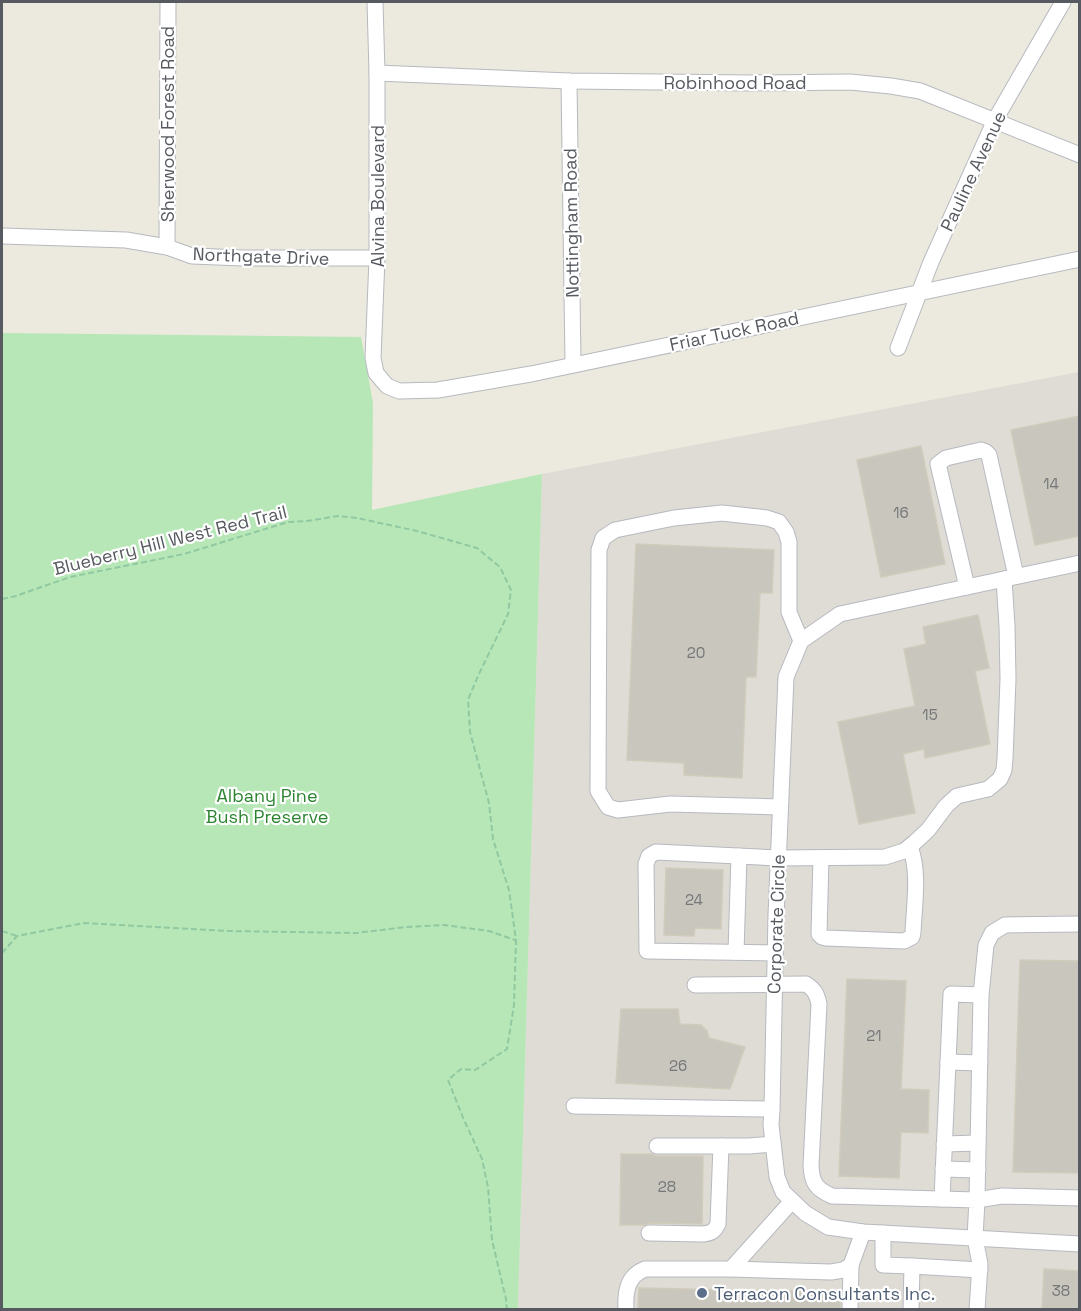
<svg xmlns="http://www.w3.org/2000/svg" width="1081" height="1311" font-family="'Space Grotesk',sans-serif">
<style>
.industrial{fill:#dfdcd6}
.green{fill:#b7e7b7}
.building{fill:#c9c6bd;stroke:#d1cbbc;stroke-width:1.5}
.lines{fill:none;stroke-linecap:round;stroke-linejoin:round}
.minor-casing{stroke:#b6b9bf;stroke-width:17}
.path{stroke:#90c8a1;stroke-width:2;stroke-dasharray:6 3;stroke-linecap:butt}
.minor{stroke:#fff;stroke-width:15}
.service-dot{fill:#5c6f8a;stroke:#fff;stroke-width:2}
.labels{text-anchor:middle;dominant-baseline:central;stroke-width:4.5;stroke-linejoin:round;paint-order:stroke}
.number-label{font-size:15px;fill:#747678}
.street-label{font-size:18px;fill:#575b61;stroke:#fff}
.park-label{font-size:18px;fill:#2c8430;stroke:#fff}
.service-label{font-size:18px;fill:#4e5e75;stroke:#fff;text-anchor:start}
</style>
<rect width="100%" height="100%" fill="#ece9de"/>
<polygon class="industrial" points="1079,372 1079,1309 518,1310 542,474"/>
<polygon class="green" points="2,333 361,337 373,403 372,510 542,474 518,1309 2,1309"/>
<g class="building">
<polygon points="1080,416 1080,536 1035,545 1011,430"/>
<polygon points="921,446 945,564 881,577 857,460"/>
<polygon points="636,544 774,550 772,593 760,593 756,677 746,677 742,778 684,775 684,763 627,760"/>
<polygon points="978,615 989,668 975,671 990,744 925,758 924,749 903,754 915,813 859,824 838,722 915,706 904,649 926,644 923,627"/>
<polygon points="666,868 723,870 721,929 695,928 694,936 664,935"/>
<polygon points="1020,960 1080,961 1080,1173 1013,1172"/>
<polygon points="847,979 906,981 901,1089 929,1090 928,1133 901,1132 899,1178 839,1176"/>
<polygon points="621,1009 678,1009 680,1024 701,1025 707,1031 709,1038 745,1047 730,1089 616,1083"/>
<polygon points="621,1154 651,1154 657,1156 703,1156 702,1224 649,1223 643,1225 620,1225"/>
<polygon points="1044,1269 1080,1271 1080,1310 1042,1310"/>
<polygon points="639,1288 841,1292 840,1310 638,1310"/>
</g>
<g class="lines">
<g class="minor-casing">
<g id="minor">
<polyline points="375,2 377,73 377,258 373,358 376,373 387,386 399,391 438,390 531,374 1080,259"/>
<polyline points="377,73 569,81 750,83 850,82 891,86 920,91 1080,155"/>
<polyline points="569,81 573,364"/>
<polyline points="2,236 126,240 167,247 192,256 243,258 377,258"/>
<polyline points="167,247 168,2"/>
<polyline points="898,348 931,262 995,120 1063,2"/>
<polyline points="1080,563 840,614 801,641 786,677 776,915 772,1109 771,1125 777,1177 783,1192 805,1213 828,1227 863,1232 1080,1244"/>
<polyline points="967,587 938,464 946,458 981,450 986,452 989,455 1016,576"/>
<polyline points="780,807 670,804 618,810 608,807 598,791 599,550 603,538 615,530 674,518 722,513 767,518 779,522 786,532 789,542 789,612 801,641"/>
<path d="M821 858 819 934 822 937 826 938 904 941 912 937 913 933C914 906 920 872 910 847"/>
<polyline points="1080,924 1005,925 992,933 986,945 981,995 977,1200 1002,1196 1080,1198"/>
<polyline points="736,952 739,856"/>
<polyline points="775,953 647,951 646,864 649,856 656,852 778,858 885,857 904,851 914,843 928,830 946,806 957,796 988,789 1000,779 1004,770 1005,759 1008,679 1007,626 1004,579"/>
<path d="M695 985 806 984C814 989 817 994 819 1004L811 1166C812 1183 816 1189 832 1196L977 1200 975 1238 980 1264 977 1310"/>
<polyline points="948,1062 980,1063"/>
<polyline points="574,1106 772,1109"/>
<polyline points="944,1144 978,1143"/>
<polyline points="657,1146 749,1146 773,1144"/>
<polyline points="943,1169 978,1170"/>
<polyline points="942,1199 951,994 981,995"/>
<path d="M649 1233 703 1234C711 1233 714 1232 718 1224L721 1146"/>
<polyline points="883,1233 883,1265 912,1266"/>
<polyline points="731,1269 792,1201"/>
<path d="M626 1310C625 1292 627 1276 645 1269H731L831 1272 843 1270 851 1265 863 1232"/>
<polyline points="850,1310 851,1265"/>
<polyline points="911,1310 912,1266 980,1270"/>
</g>
</g>
<g class="path">
<polyline points="2,599 16,596 70,577 184,554 288,522 307,521 338,516 357,518 417,531 477,548 500,567 511,590 508,614 478,676 468,700 470,732 489,803 493,839 509,890 516,940 514,1005 507,1049 475,1070 461,1069 448,1080 464,1120 482,1159 488,1187 492,1240 506,1299 507,1310"/>
<polyline points="2,931 17,936"/>
<polyline points="2,953 17,936 84,923 227,931 356,933 406,927 444,925 489,931 515,940"/>
</g>
<use href="#minor" class="minor"/>
</g>
<circle class="service-dot" cx="702" cy="1293" r="6"/>
<g class="labels">
<g class="number-label">
<text x="1051" y="483">14</text>
<text x="901" y="512">16</text>
<text x="696" y="652">20</text>
<text x="930" y="714">15</text>
<text x="694" y="899">24</text>
<text x="874" y="1035">21</text>
<text x="678" y="1065">26</text>
<text x="667" y="1186">28</text>
<text x="1061" y="1290">38</text>
</g>
<g class="street-label">
<text x="735" y="82">Robinhood Road</text>
<text transform="translate(167 124) rotate(-90)">Sherwood Forest Road</text>
<text transform="translate(973 171) rotate(-65)">Pauline Avenue</text>
<text transform="translate(377 196) rotate(-90)">Alvina Boulevard</text>
<text transform="translate(571 223) rotate(-91)">Nottingham Road</text>
<text transform="translate(261 256) rotate(2)">Northgate Drive</text>
<text transform="translate(734 331) rotate(-12)">Friar Tuck Road</text>
<text transform="translate(170 540) rotate(-14)">Blueberry Hill West Red Trail</text>
<text transform="translate(776 924) rotate(-88)">Corporate Circle</text>
</g>
<g class="park-label">
<text x="267" y="795">Albany Pine<tspan x="267" dy="21">Bush Preserve</tspan></text>
</g>
<g class="service-label">
<text x="714" y="1293">Terracon Consultants Inc.</text>
</g>
</g>
<rect width="1081" height="1311" fill="none" stroke="#575b61" stroke-width="6"/>
</svg>
